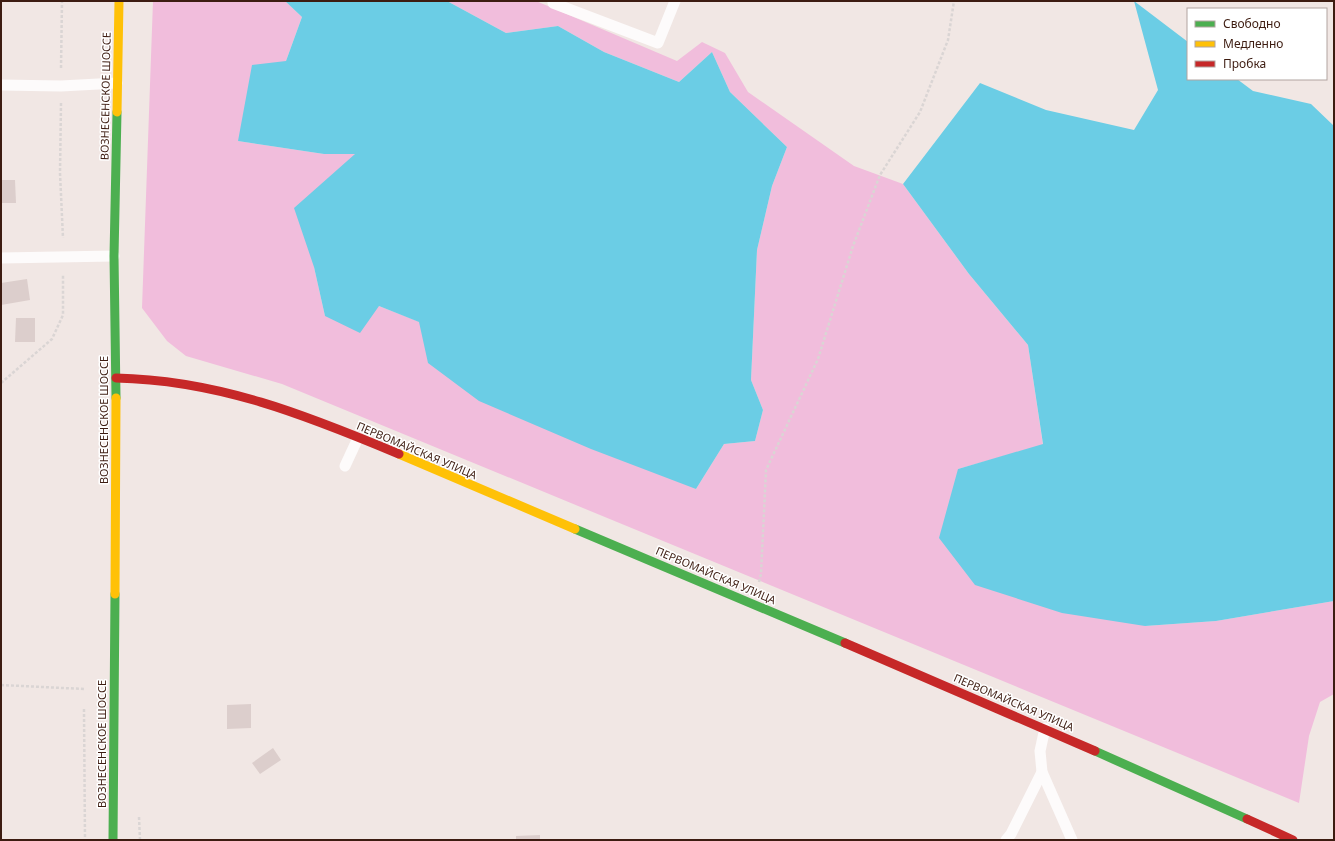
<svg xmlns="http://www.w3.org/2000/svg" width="1335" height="841" font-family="'Noto Sans',sans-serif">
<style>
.forest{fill:#f1bddc}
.water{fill:#6bcde5}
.building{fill:#dccecc}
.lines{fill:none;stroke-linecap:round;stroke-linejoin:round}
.path{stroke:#dad5d4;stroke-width:2.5;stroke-dasharray:3 2;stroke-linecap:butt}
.lane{stroke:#fdfbfb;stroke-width:11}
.fast{stroke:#4caf50;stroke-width:9}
.slow{stroke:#ffc107;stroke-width:9}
.jam{stroke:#c62828;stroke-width:9}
.labels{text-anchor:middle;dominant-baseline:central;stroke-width:3;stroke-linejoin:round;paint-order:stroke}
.street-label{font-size:11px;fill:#3d1c11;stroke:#fff}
</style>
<rect width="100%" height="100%" fill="#f1e7e4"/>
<polygon class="forest" points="153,1 285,1 302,17 286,61 238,141 324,154 355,154 314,267 325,316 379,306 420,322 696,489 724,444 755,441 763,410 751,380 757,250 772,186 787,147 730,92 712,52 679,82 604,52 558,26 506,33 447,1 536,1 677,61 702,42 725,53 748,92 854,166 903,184 969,274 1028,345 1043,445 958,469 1145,626 1216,621 1334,601 1334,694 1320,702 1309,736 1299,803 282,384 186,356 167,341 142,308"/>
<g class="water">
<polygon points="285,1 447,1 506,33 558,26 604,52 679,82 712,52 730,92 787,147 772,186 757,250 751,380 763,410 755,441 724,444 696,489 591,449 479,401 428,363 419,322 379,306 360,333 325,316 314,267 294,208 355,154 324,154 238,141 252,65 286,61 302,17"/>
<polygon points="1134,1 1188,42 1188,79 1237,79 1253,91 1311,104 1334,126 1334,601 1216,621 1145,626 1062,613 975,585 939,538 958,469 1043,444 1028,345 969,274 903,184 980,83 1046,110 1134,130 1158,90"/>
</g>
<g class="building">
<polygon points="1,180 15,180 16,203 1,203"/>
<polygon points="27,279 30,300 1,305 1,283"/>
<polygon points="16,318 35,318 35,342 15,342"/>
<polygon points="251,704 251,728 227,729 227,705"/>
<polygon points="273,748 281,760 260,774 252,763"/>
<polygon points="540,835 540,840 516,840 516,836"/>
</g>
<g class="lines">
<g class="path">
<polyline points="61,68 62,1"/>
<polyline points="61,103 60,173 63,238"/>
<polyline points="1,383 52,339 63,315 63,275"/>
<polyline points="759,582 761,574 766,470 818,359 853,246 880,175 920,112 948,40 954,1"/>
<polyline points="1,685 84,689"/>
<polyline points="84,709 85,840"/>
<polyline points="139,817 140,840"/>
</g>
<g class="lane">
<polyline points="553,3 658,43 675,1"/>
<polyline points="1,85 61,86 117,83"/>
<polyline points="1,258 114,256"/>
<polyline points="345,466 358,438"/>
<polyline points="1045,728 1040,751 1042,772 1072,840"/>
<polyline points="1006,840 1011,834 1042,772"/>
</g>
<g class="fast">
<polyline points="116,398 114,256 117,112"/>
<polyline points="575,529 845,643"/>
<polyline points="1095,751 1247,819"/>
<polyline points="113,840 115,594"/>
</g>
<g class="slow">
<polyline points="117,112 119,1"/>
<polyline points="399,454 575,529"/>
<polyline points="115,594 116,398"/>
</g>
<g class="jam">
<path d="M116 378C218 380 306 415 399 454"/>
<polyline points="845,643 1095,751"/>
<polyline points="1247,819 1293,840"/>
</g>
</g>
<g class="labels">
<g class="street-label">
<text transform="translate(105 96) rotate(-89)">ВОЗНЕСЕНСКОЕ ШОССЕ</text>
<text transform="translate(103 420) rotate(-90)">ВОЗНЕСЕНСКОЕ ШОССЕ</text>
<text transform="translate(417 450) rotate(23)">ПЕРВОМАЙСКАЯ УЛИЦА</text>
<text transform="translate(716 575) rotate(23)">ПЕРВОМАЙСКАЯ УЛИЦА</text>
<text transform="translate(1014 702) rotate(23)">ПЕРВОМАЙСКАЯ УЛИЦА</text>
<text transform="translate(101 744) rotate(-90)">ВОЗНЕСЕНСКОЕ ШОССЕ</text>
</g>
</g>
<rect width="1335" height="841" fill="none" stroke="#3d1c11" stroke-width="4"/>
<rect x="1187" y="8" width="140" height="72" fill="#ffffff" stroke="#b1a4a0"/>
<rect x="1195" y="21" width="20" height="6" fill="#4caf50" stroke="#b1a4a0"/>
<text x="1223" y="28" font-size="12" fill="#3d1c11">Свободно</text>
<rect x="1195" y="41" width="20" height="6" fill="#ffc107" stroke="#b1a4a0"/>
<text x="1223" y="48" font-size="12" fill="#3d1c11">Медленно</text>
<rect x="1195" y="61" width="20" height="6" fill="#c62828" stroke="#b1a4a0"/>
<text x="1223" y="68" font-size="12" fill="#3d1c11">Пробка</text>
</svg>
